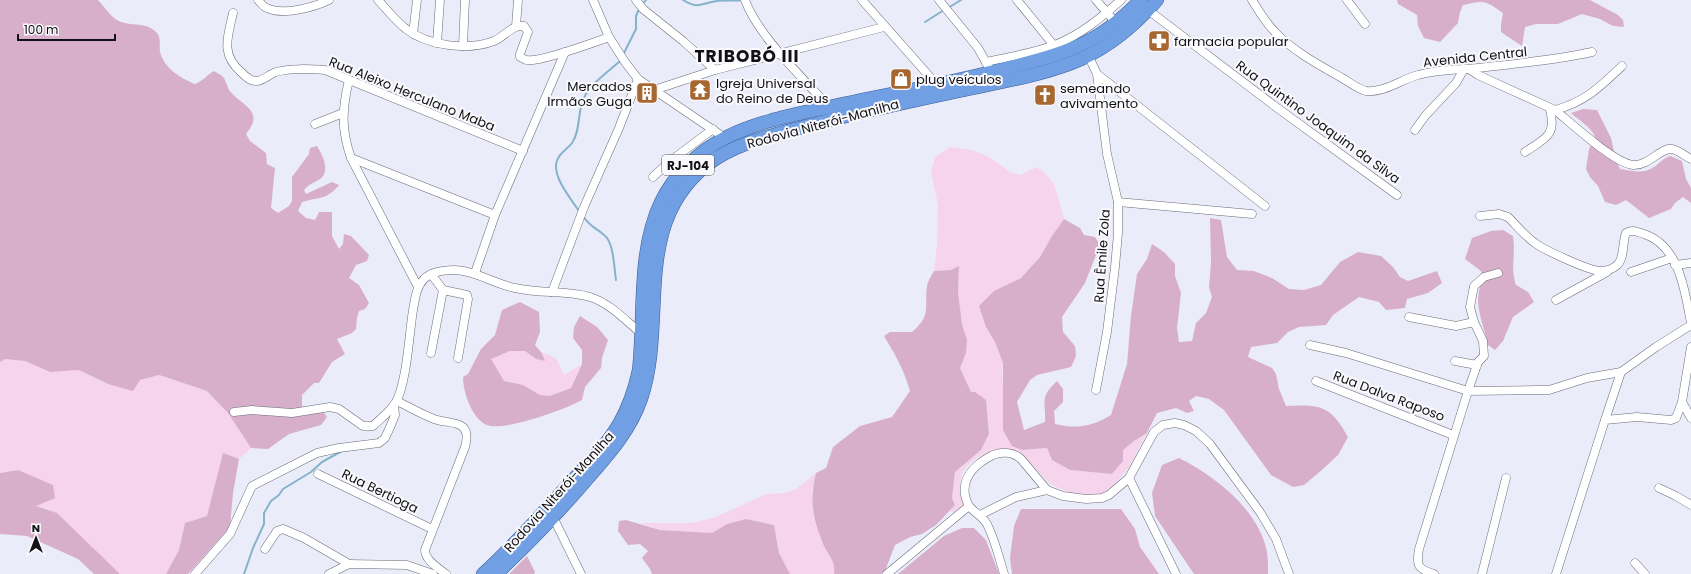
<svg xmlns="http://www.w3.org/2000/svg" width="1691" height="574" font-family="Poppins,sans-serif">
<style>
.green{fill:#f6d4eb}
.forest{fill:#d8afca}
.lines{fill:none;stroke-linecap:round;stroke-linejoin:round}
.stream{stroke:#85b3cb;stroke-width:2}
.minor-casing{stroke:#696a76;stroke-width:9}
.trunk-casing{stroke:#375d96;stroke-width:14}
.minor{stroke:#fff;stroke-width:8}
.trunk{stroke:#709fe3;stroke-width:13}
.labels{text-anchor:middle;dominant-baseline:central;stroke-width:4;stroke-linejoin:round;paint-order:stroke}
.shield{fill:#fafafd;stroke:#56565b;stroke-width:1}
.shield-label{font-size:12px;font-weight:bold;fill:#101015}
.poi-label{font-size:13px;fill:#101015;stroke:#fafafd;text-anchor:start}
.street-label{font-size:13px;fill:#101015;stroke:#fafafd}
.district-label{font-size:17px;font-weight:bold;letter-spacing:1px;fill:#101015;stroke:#fafafd}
</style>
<rect width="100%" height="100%" fill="#ebecfa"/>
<g class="green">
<path d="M950 147 972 150 989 157 1012 173 1021 175 1036 167C1059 180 1057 197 1064 219 1050 239 1040 261 1022 277 1015 283 1003 287 994 291L986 327 995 342 1003 363 1002 377 1022 450 1047 448 1052 460 1070 470 1112 474 1123 461V450L1134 441 1147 433 1137 451 1133 463 1104 496 1075 495 1050 484 1024 456 1005 448C985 453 961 460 960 485 960 494 960 498 965 506L954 513 950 511 955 505 952 498 955 472 981 450 989 434 986 400 971 392 960 368 966 353 967 340 962 324 958 292 959 266 951 270 934 271 937 245 938 205 931 171 935 157Z"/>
<polygon points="510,351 525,351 536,359 544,361 541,352 556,358 564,375 581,365 571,388 550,396 540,395 523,385 504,381 490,359"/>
<polygon points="5,359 25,361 50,372 79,370 108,384 140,380 158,375 207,391 228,413 251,448 239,459 223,454 207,516 185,523 179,550 166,574 120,574 57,513 36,506 18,470 0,473 0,362"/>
<polygon points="816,473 812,491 825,546 835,566 834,574 790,574 779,553 774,525 746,519 727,524 712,533 660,530 641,523 693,523 716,517 766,494 785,493 796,489"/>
</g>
<g class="forest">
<path d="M0 0H98C104 6 110 16 117 20 128 27 144 21 155 31 162 37 159 44 160 52 165 69 179 77 195 84 203 81 207 75 214 71 217 73 222 75 224 78 226 82 227 86 229 90 241 106 266 110 246 134L250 141 266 153 267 164 275 168 271 208 278 213 289 206 292 201V177L309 154 310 148 317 146C322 154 331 171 320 179 314 183 310 183 304 190L306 194 332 182 339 185C327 200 319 197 302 202L298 211 306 218 315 220 319 212H332V236L339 249 343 244 344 234 351 236 369 255 367 261 356 265 349 278 359 285 369 303 365 309 359 311 357 318 356 329 352 333 337 339 345 354 332 362 319 383H314L302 395V406L316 413H324L327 417 321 425 289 434 268 449 251 448 228 413 207 391 159 375 140 380 133 391 108 384 79 370 50 372 25 361 5 359 0 362Z"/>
<path d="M1397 0H1590L1618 15 1623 20 1624 27 1613 26 1600 19 1582 14 1558 24H1536L1525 27 1522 46 1501 32V24L1503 13C1485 0 1484 0 1463 5L1460 12 1458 23 1440 42 1424 38 1418 26 1417 15 1398 4Z"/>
<path d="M1583 109 1597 110 1611 138 1616 160 1620 169C1631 171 1645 174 1654 167 1660 163 1662 159 1670 156L1682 161 1686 179 1691 188V203L1683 197 1675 203 1671 209 1649 218 1626 200 1616 205 1605 202 1598 186 1590 177 1586 169 1589 149 1595 137C1591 126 1579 121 1571 113Z"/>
<path d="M1210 218 1221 220 1227 257 1237 270 1254 271 1272 278 1289 289 1304 290 1321 285 1340 262 1358 252 1381 256 1393 267 1400 277 1408 281 1437 271 1442 283 1428 293 1407 299 1405 308 1386 310 1379 302 1359 297 1333 315 1326 325 1299 327 1288 332 1277 343 1251 347 1248 357 1272 368 1276 374 1279 389 1286 406C1321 404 1331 406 1348 437L1338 455 1323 469 1304 485 1293 487 1271 475 1224 410 1209 399 1196 396 1189 401 1194 411 1187 413 1176 408 1157 413 1147 433 1134 441 1123 450V461L1112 474 1070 470 1052 460 1047 448 1022 450 1012 446 1003 430V363L995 342 986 327 979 306 994 291 1021 278 1040 257 1052 236 1064 219 1080 228 1084 235 1095 237 1100 245 1085 283 1062 317 1063 332 1075 346 1076 356 1071 367 1037 375 1030 380 1017 402 1024 430 1045 422C1046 400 1039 398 1057 381L1063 389V402L1054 411 1055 424C1077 429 1091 427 1111 415L1127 364 1131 316 1137 274 1147 259 1152 244 1164 252 1175 264V276L1181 293 1177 328 1179 342 1192 341 1196 323 1206 313 1212 297 1209 287 1211 263Z"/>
<path d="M1503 230 1513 236C1516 253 1510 269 1516 285L1528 292 1534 302 1513 317 1503 341 1495 350 1488 345C1485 331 1479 316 1478 302 1478 291 1482 282 1481 271L1465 259 1472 238 1491 231Z"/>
<path d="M959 266 958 292 962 324 967 340 966 353 960 368 971 392H975L986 400 989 434 981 450 955 472 952 498 955 505 936 525 922 534 910 537 895 545 885 571 881 574H834C836 562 829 556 824 546 813 519 809 501 816 473L826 468 833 447 860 426 892 417 910 391C904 370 895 354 884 336L890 332H912C932 315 924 308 927 286 928 281 931 276 934 271L951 270Z"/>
<path d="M520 302 539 312 540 332 535 345 541 352 545 361 536 359 525 351H510L491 359 504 381 523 385 540 395 550 396 571 388 582 364V350L573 338 574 327 580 316 597 327 608 340 602 358 601 368 585 387 582 400C566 409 504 432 487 425 472 419 463 392 463 377L468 374 481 349 495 335 502 310Z"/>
<polygon points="223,453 239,459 233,493 230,527 188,574 166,574 179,550 185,523 207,516"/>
<path d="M1179 458C1215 476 1259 510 1267 552 1268 559 1268 567 1268 574H1194L1155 516 1152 493 1162 465Z"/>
<polygon points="18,470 53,485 55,498 36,506 57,513 120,574 94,574 78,559 27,536 0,534 0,473"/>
<polygon points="1021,509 1121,509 1135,529 1140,547 1159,574 1012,574 1010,558 1014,526"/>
<polygon points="746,519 774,525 779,553 790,574 652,574 650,569 642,558 648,551 640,544 628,545 618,531 619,521 626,520 660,530 712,533 727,524"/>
<polygon points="962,528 974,528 986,540 999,574 898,574 944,536"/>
<polygon points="527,556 535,572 534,574 509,574"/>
</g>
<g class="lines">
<g class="stream">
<path d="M683 0C699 10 701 3 717 1 725 0 735 1 743 0"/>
<polyline points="642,5 646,0"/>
<polyline points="948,8 961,0"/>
<polyline points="925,22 944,10"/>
<polyline points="623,55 636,29 636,16 639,9"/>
<path d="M579 211C571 199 555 180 556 165 557 154 567 150 572 143 581 130 577 112 584 98 589 85 610 70 620 61"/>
<path d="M583 216C590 227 595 227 604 235 614 242 614 268 616 280"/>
<polyline points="244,574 253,548 264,524 264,513 271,501 279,495 283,489 311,472 322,462 342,451"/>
</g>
<g class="minor-casing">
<g id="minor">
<path d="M258 0C261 3 263 7 267 8 283 16 315 7 329 0"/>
<path d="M378 0C387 10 395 20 406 29 428 46 468 51 494 41 504 37 513 24 524 26L528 32 520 54V57C522 58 524 59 526 60 538 63 595 42 609 37"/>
<polyline points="593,0 609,37 625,62 638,79 725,138"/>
<polyline points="636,0 643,9 683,41 715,70"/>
<path d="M745 0C758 36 803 78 829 107"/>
<polyline points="862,0 937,85"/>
<polyline points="939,0 978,48 988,66"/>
<polyline points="1017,0 1056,48"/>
<polyline points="1096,0 1116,23"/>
<path d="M1252 0C1259 11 1265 22 1275 32 1293 51 1319 65 1342 78 1349 82 1358 89 1366 91 1384 93 1402 79 1418 75 1438 69 1458 70 1478 68 1517 64 1555 60 1592 52"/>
<polyline points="1347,0 1365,24"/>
<polyline points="1148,10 1276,107 1397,195"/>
<path d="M233 13C228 36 220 54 241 72 245 76 250 81 256 81 264 81 269 74 276 72 292 68 309 69 325 70L523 151"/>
<polyline points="516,26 518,0"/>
<polyline points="413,34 417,0"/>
<polyline points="437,43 440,0"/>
<polyline points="463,46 465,0"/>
<polyline points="1088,55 1097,74 1107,154 1118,202 1118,233 1115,267 1107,332 1096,390"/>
<path d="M986 62C1009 57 1034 53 1055 45 1080 35 1101 18 1121 0"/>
<path d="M1469 69 1478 75 1555 110C1585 102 1600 87 1622 66"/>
<polyline points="1097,74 1265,206"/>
<path d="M349 80C342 109 341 129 351 158L418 287"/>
<polyline points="654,90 715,70 884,27"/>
<path d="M1555 110C1571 123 1614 163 1633 165 1649 166 1661 147 1672 149 1678 150 1685 156 1691 159"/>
<polyline points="315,124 343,113"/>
<polyline points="1415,130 1425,116 1456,83 1464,69"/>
<path d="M1525 152C1544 139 1557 136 1550 110"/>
<polyline points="351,158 495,215"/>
<polyline points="653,177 669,162 713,129"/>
<polyline points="1118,202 1252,214"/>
<path d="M1480 216 1499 214 1508 217C1517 226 1525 236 1535 243 1544 250 1590 271 1600 271 1606 271 1613 269 1617 265 1625 258 1622 242 1626 233 1632 229 1637 232 1644 234 1680 246 1685 292 1691 323"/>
<polyline points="1675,265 1691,263"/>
<polyline points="1631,272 1672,258"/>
<polyline points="475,273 495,215 565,52"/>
<polyline points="431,274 443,290"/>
<polyline points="552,292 584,207 619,128 638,79"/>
<polyline points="1556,300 1607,272"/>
<polyline points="1409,317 1456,326 1474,322"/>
<polyline points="1310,345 1346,353 1468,391 1538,390 1549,390 1587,378 1621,372 1656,347 1691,325"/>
<polyline points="431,353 443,290 467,295 468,299 458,358"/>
<polyline points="1455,361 1477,365"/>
<polyline points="1316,381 1453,435"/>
<path d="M397 401C409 407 421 414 434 419 450 425 473 418 465 447L425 550C425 560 438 568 446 574"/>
<polyline points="1682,402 1691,347"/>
<path d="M234 412 252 410 292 413 330 407 339 409 363 426H373C380 419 391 411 396 402 407 381 409 335 413 310 415 300 416 287 424 279 431 272 445 270 455 270 477 271 494 284 515 288 540 294 566 290 590 297 610 303 626 321 642 334"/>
<polyline points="1605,420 1621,372"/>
<polyline points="318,474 432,529"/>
<polyline points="1129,478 1176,574"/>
<polyline points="1659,488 1676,496 1691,505"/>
<polyline points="980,515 1016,497 1047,490 1063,496 1086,499 1102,498 1109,495 1129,478 1154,432 1163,425 1175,423 1184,425 1196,431 1210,444 1260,512 1276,539 1289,574"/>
<polyline points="553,517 581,574"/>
<polyline points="265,549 277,531 283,529 304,538 349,564"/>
<polyline points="1635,563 1645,574"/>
<polyline points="195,574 230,534 252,486 317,453 339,448 379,443 385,438 391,425 395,415 394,405"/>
<polyline points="329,574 349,564 407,565 433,574"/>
<polyline points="887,574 969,506"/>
<path d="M1004 574C999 557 995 540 987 524 982 516 975 513 970 507 967 504 966 499 965 495 962 476 977 463 993 455 1002 451 1013 452 1021 459L1047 490"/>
<path d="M1434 574C1418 569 1416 566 1419 549L1468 391 1478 362 1484 356 1483 341 1474 322 1470 307 1474 286 1484 277 1498 273"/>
<polyline points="1482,574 1506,478"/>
<polyline points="1556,574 1605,420 1637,417 1671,420 1676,418 1682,402 1691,418"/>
</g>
</g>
<g class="trunk-casing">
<g id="trunk">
<path d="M483 574C514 546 542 514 570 483 587 465 606 446 619 424 629 407 635 389 639 370 645 316 637 252 661 202 674 175 699 151 725 138 754 123 788 116 820 109 880 96 941 85 1000 70 1030 62 1060 56 1088 41 1108 31 1125 16 1141 0"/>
<path d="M496 574C528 544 558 513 587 479 608 455 630 431 641 399 668 319 630 225 708 164 736 143 770 136 803 127 859 112 916 100 973 88 1009 80 1047 74 1081 59 1110 46 1136 24 1157 0"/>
</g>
</g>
<use href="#minor" class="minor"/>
<use href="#trunk" class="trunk"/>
</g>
<defs>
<g id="pharmacy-square" transform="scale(1.15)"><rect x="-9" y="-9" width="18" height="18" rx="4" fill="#a76730" stroke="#fafafd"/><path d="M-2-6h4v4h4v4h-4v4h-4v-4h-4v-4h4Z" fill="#fff"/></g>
<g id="shop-square" transform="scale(1.15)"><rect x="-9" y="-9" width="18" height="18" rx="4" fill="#a76730" stroke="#fafafd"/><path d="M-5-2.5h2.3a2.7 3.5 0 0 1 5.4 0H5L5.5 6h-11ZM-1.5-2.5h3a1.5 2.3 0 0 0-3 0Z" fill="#fff"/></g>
<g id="temple-square" transform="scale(1.15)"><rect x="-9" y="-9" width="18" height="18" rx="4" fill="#a76730" stroke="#fafafd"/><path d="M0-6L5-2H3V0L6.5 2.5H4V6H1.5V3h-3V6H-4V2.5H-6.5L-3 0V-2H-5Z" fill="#fff"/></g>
<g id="building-square" transform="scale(1.15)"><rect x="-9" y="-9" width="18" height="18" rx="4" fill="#a76730" stroke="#fafafd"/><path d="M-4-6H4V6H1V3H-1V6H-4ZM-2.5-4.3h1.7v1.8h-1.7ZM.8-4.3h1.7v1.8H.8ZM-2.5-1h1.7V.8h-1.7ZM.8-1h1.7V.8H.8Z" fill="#fff"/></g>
<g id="church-square" transform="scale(1.15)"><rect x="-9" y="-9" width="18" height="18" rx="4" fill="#a76730" stroke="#fafafd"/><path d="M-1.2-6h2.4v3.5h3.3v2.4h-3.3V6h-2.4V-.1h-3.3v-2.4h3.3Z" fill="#fff"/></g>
</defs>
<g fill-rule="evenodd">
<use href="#pharmacy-square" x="1159" y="41"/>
<use href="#shop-square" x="901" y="79"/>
<use href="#temple-square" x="700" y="90"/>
<use href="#building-square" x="647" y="93"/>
<use href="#church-square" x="1045" y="95"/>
</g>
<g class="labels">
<rect class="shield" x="662" y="155" width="52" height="20" rx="3"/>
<g class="shield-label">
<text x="688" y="165">RJ-104</text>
</g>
<g class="poi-label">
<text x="1174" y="41">farmacia popular</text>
<text x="916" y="79">plug veículos</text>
<text x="716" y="83">Igreja Universal<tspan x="716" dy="15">do Reino de Deus</tspan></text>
<text x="632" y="86" text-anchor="end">Mercados<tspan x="632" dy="15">Irmãos Guga</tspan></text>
<text x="1060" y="88">semeando<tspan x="1060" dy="15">avivamento</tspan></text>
</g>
<g class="street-label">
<text transform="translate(1475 57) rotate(-6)">Avenida Central</text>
<text transform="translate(412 94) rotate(22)">Rua Aleixo Herculano Maba</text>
<text transform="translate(1318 122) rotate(36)">Rua Quintino Joaquim da Silva</text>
<text transform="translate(823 124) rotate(-15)">Rodovia Niterói-Manilha</text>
<text transform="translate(1102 256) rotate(-86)">Rua Êmile Zola</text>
<text transform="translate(1389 396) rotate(21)">Rua Dalva Raposo</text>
<text transform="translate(380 491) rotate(26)">Rua Bertioga</text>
<text transform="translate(559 492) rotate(-48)">Rodovia Niterói-Manilha</text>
</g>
<g class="district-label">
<text x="747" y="56">TRIBOBÓ III</text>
</g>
</g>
<g transform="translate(36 538)" stroke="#fafafd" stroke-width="3" paint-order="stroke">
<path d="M0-3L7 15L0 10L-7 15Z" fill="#101015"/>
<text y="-6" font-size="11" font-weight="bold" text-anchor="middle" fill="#101015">N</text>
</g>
<path d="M18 34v6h97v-6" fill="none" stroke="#101015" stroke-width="2"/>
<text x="24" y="34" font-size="12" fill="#101015" stroke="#fafafd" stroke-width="3" paint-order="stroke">100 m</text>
</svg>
